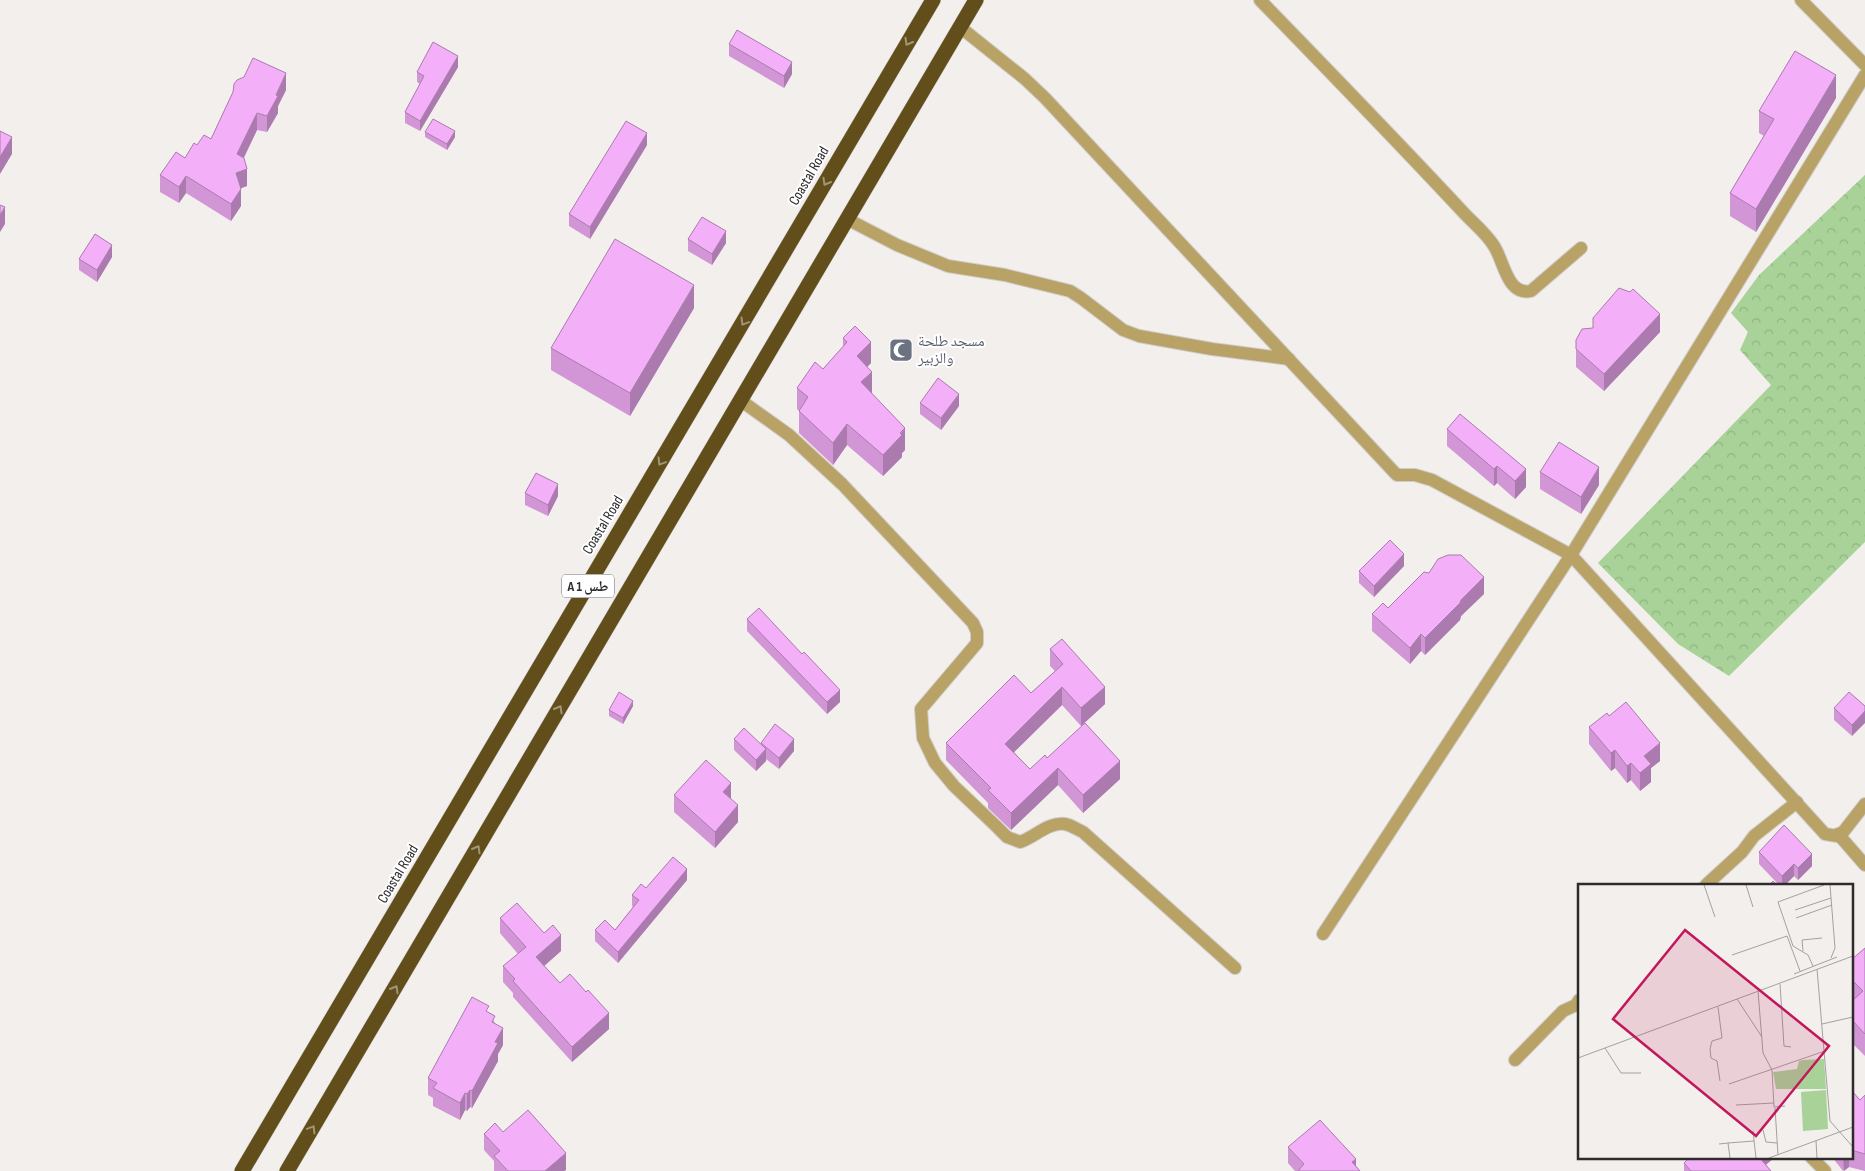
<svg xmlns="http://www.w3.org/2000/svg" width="1865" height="1171" font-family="'Sofia Sans Condensed','Noto Naskh Arabic',sans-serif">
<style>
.forest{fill:url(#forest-crowns)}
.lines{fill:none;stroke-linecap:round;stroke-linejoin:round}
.minor-casing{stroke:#cfccca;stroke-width:14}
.highway-casing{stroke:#cfccca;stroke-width:16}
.minor{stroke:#b9a266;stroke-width:12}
.highway{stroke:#614e1a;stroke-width:15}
.wall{fill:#d296d6}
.shaded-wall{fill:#ab7aae}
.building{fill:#f4aff9;stroke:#ab7aae}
.oneway{stroke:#a09576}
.labels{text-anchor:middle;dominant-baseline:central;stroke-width:4;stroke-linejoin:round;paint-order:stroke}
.shield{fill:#fff;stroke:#6c6b6b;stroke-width:1}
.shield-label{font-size:14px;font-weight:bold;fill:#2d2b2b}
.street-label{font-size:15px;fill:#2d2b2b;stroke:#fff}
.worship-label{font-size:15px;fill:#5b616d;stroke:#fff;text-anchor:start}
.inset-road{fill:none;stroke:#a3a19f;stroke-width:1}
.view{fill:#c2185b;fill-opacity:0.15;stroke:#c2185b;stroke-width:2.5}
.inset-edge{fill:none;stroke:#2d2b2b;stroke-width:2.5}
</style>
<defs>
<pattern id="forest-crowns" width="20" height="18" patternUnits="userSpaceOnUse" patternTransform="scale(1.25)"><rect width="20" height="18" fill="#a8d298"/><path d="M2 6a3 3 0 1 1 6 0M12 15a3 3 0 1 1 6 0" fill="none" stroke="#91b483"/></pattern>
</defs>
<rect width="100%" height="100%" fill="#f2efed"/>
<polygon class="forest" points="1865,175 1865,542 1729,676 1678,644 1598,563 1771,385 1740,350 1748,332 1731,313 1759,275"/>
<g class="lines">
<g class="minor-casing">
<g id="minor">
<path d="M1260 0C1328 70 1396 140 1463 212 1473 223 1486 233 1494 246 1504 261 1507 296 1531 291L1581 248"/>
<polyline points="1801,0 1865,65"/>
<polyline points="960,27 1025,79 1045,98 1394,472 1397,475 1415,475 1432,480 1571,555 1825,834 1837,836 1844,831 1865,804"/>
<polyline points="847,219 897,245 948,266 1005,275 1070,291 1081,298 1123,330 1139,336 1212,349 1289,359"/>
<path d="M740 400 789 435 842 484 973 623 977 632V643L921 709 923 738 935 763 954 786 996 826 1007 837 1020 842C1035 837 1048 822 1065 824 1071 825 1078 830 1083 832L1235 968"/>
<polyline points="1838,834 1865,865"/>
<polyline points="1706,885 1742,852 1754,836 1797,802"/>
<polyline points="1323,934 1571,555 1865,75"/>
<polyline points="1515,1060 1563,1011 1576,1005 1579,1000"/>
<polyline points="1811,1157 1825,1171"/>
</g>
</g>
<g class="highway-casing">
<g id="highway">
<polyline points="242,1171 933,0"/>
<polyline points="287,1171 976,0"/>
</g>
</g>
<use href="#minor" class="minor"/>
<use href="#highway" class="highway"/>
</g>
<g class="wall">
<polygon points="729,44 792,74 784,88 729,56"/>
<polygon points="458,67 420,131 405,123 405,112 420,84 417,82 417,72"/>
<polygon points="286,90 278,106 278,113 267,132 257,130 244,158 247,186 241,188 241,206 231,221 186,193 179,203 160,192 160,175 185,158 197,145 211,139 233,92"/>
<polygon points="1836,98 1756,232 1730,216 1730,193 1764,136 1759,133 1759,111"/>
<polygon points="425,132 455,137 447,150 425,137"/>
<polygon points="647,145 590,239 569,226 569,214"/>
<polygon points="688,239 726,243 712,265 688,251"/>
<polygon points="112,257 97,282 79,270 79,259"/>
<polygon points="694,308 630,416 551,370 551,348"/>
<polygon points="1660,332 1604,391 1576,367 1576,340"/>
<polygon points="843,338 871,363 867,367 872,394 905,450 902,453 902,457 883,476 847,445 833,465 799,433 799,411 797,409 797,388 823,369 843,347"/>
<polygon points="920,403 959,406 941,430 920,414"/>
<polygon points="1447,429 1526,487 1515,499 1497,483 1494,486 1447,446"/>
<polygon points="1540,472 1599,485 1581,514 1540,489"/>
<polygon points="525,493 558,496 548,516 525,505"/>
<polygon points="1404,566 1374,597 1359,583 1359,571"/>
<polygon points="1484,594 1461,616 1460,620 1425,655 1421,651 1410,664 1372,631 1372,614 1388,608"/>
<polygon points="747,619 840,702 827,714 747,631"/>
<polygon points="1050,649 1105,704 1081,726 1062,705 1014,752 1030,769 1047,758 1120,779 1083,813 1058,785 1011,830 988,808 988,803 946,760 946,743 1031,693 1055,671 1050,666"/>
<polygon points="633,706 623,724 609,716 609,710"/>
<polygon points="1865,706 1852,736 1834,720 1834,708"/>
<polygon points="1609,716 1660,761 1651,768 1651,782 1640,791 1631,780 1627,783 1615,768 1611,771 1589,744 1589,727"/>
<polygon points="734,739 761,744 794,751 779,769 766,759 766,761 756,771 734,750"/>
<polygon points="674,795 738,822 715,848 674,812"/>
<polygon points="1759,852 1812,866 1798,880 1794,876 1785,885 1779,885 1759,864"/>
<polygon points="687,880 618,963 595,941 595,930 615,930 633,907 632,906 632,895 646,888"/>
<polygon points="500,918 544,933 561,951 544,966 560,983 609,1029 572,1062 513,997 513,993 503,982 503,966 518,954 500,933"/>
<polygon points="1865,948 1865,1056 1851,1042 1851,960"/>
<polygon points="489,1013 495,1023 503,1045 498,1054 498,1061 472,1108 470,1107 467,1111 465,1110 460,1120 433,1106 433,1098 428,1095 428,1078"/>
<polygon points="1851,1090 1860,1100 1865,1095 1865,1171 1849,1167 1843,1171 1832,1157 1851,1157"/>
<polygon points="503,1132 566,1170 564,1171 494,1171 494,1161 484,1150 484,1134"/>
<polygon points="1288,1147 1356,1166 1360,1171 1295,1171 1288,1163"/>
<polygon points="1690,1157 1775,1157 1766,1165 1771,1171 1684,1171 1684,1163"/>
</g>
<g class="shaded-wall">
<polygon points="458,56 458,67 420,131 420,121"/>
<polygon points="792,62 792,74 784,88 784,76"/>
<polygon points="286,73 286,90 278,106 278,113 267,132 267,116"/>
<polygon points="1836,75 1836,98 1756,232 1756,209"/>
<polygon points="257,113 257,130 237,171 237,154"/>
<polygon points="455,131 455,137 447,150 447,144"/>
<polygon points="647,133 647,145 590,239 590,227"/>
<polygon points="12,137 12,154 0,174 0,157"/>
<polygon points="247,169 247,186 236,190 236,173"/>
<polygon points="186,176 186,193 179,203 179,187"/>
<polygon points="241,189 241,206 231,221 231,204"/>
<polygon points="5,207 5,224 0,232 0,215"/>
<polygon points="726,231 726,243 712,265 712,254"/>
<polygon points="112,245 112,257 97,282 97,270"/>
<polygon points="694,285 694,308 630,416 630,393"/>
<polygon points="1660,314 1660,332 1604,391 1604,374"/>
<polygon points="871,342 871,363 857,377 857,356"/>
<polygon points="872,372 872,393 861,404 861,382"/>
<polygon points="959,394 959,406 941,430 941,418"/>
<polygon points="847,424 847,445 833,465 833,443"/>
<polygon points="905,428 905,450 902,453 902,457 883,476 883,455"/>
<polygon points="1497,466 1497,483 1494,486 1494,469"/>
<polygon points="1599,467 1599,485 1581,514 1581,497"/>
<polygon points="1526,469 1526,487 1515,499 1515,481"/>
<polygon points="558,484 558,496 548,516 548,505"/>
<polygon points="1404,554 1404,566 1374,597 1374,586"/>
<polygon points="1484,577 1484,594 1461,616 1460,620 1425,655 1425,638 1461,600"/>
<polygon points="1421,634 1421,651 1410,664 1410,648"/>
<polygon points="1062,687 1062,705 1005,761 1005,744"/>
<polygon points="1105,687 1105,704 1081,726 1081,708"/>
<polygon points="840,690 840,702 827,714 827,702"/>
<polygon points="633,701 633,706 623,724 623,718"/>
<polygon points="1865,711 1865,723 1852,736 1852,725"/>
<polygon points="794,739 794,751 779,769 779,758"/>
<polygon points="1660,743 1660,761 1651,768 1651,782 1640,791 1640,773 1644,756"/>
<polygon points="766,749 766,761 756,771 756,760"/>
<polygon points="1615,750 1615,768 1611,771 1611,753"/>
<polygon points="1120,761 1120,779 1083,813 1083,795"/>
<polygon points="1631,763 1631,780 1627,783 1627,766"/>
<polygon points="1058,768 1058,785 1011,830 1011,813"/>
<polygon points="731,783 731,799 723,792"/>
<polygon points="738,805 738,822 715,848 715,832"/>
<polygon points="1812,854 1812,866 1798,880 1798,868"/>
<polygon points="1794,864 1794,876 1785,885 1782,885 1782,876"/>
<polygon points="687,869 687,880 618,963 618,952"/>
<polygon points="561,935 561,951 536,973 536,957"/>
<polygon points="609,1013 609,1029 572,1062 572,1047"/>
<polygon points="503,1028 503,1045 498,1054 498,1061 472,1108 472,1091 495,1042"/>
<polygon points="470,1090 470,1107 467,1111 467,1094"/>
<polygon points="465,1093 465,1110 460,1120 460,1103"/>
<polygon points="566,1153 566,1170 564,1171 545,1171"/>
<polygon points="1758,1157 1775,1157 1765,1165"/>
<polygon points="1843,1157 1849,1157 1849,1167 1844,1171"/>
<polygon points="1356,1159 1356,1171 1352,1162"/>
</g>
<g class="building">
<polygon points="737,30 792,62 784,76 729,44"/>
<polygon points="433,42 458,56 420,121 405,112 424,76 417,72"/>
<polygon points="1795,51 1836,75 1756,209 1730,193 1774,119 1759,111"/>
<polygon points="253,58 286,73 276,95 278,96 267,116 257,113 237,154 244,158 247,169 236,173 241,189 231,204 186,176 179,187 160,175 176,152 185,158 194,143 197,145 204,135 211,139 233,92 234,84 237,80 244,77"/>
<polygon points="433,119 455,131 447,144 425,132"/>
<polygon points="626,121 647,133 590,227 569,214"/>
<polygon points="0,131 12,137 0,157"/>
<polygon points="0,205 5,207 0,215"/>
<polygon points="702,217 726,231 712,254 688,239"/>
<polygon points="95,234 112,245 97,270 79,259"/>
<polygon points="615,239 694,285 630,393 551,348"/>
<polygon points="1619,288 1630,292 1633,289 1660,314 1604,374 1576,349 1576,340 1582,329 1593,328 1593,318"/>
<polygon points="855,326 871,342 857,356 872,372 861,382 905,428 900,433 902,435 883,455 847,424 833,443 799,411 808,397 797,388 815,362 823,369 847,342 843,338"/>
<polygon points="938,378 959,394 941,418 920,403"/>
<polygon points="1460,414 1526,469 1515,481 1497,466 1494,469 1447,429"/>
<polygon points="1559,442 1599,467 1581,497 1540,472"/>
<polygon points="536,473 558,484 548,505 525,493"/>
<polygon points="1390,540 1404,554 1374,586 1359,571"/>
<polygon points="1448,555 1461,555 1484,577 1461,600 1460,603 1425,638 1421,634 1410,648 1372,614 1383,603 1388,608 1424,572 1429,573 1438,559"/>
<polygon points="759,608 802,654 804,652 840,690 827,702 747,619"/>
<polygon points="1062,639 1105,687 1081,708 1062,687 1005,744 1030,769 1045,755 1047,758 1085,723 1120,761 1083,795 1058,768 1011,813 988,790 991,788 946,743 1014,675 1031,693 1063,664 1050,649"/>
<polygon points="619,692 633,701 623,718 609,710"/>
<polygon points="1849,692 1865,706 1865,711 1852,725 1834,708"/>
<polygon points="1626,702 1660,743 1644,756 1651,764 1640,773 1631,763 1627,766 1615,750 1611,753 1589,727 1607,713 1609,716"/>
<polygon points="775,724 794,739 779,758 761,743"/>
<polygon points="744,728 766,749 756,760 734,739"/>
<polygon points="706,760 731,783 723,792 738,805 715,832 674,795"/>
<polygon points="1784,825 1812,854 1798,868 1794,864 1782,876 1759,852"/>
<polygon points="673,857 687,869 618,952 595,930 605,920 615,930 639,900 632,895 641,884 646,888"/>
<polygon points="1773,881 1777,885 1770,885"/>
<polygon points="517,903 544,933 553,925 561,935 536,957 560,983 570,974 586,992 588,990 609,1013 572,1047 513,981 515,979 503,966 526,947 500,918"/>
<polygon points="1865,948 1865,1034 1851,1019 1851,1002 1863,991 1851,979 1851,960"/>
<polygon points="472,997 489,1006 486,1011 495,1016 492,1022 503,1028 495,1042 498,1043 472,1091 470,1090 467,1094 465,1093 460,1103 433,1088 437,1083 428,1078"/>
<polygon points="1851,1090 1860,1100 1865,1095 1865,1154 1851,1150"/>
<polygon points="528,1110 566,1153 545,1171 508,1171 494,1156 500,1151 484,1134 495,1123 503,1132"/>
<polygon points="1320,1120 1356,1159 1352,1162 1360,1171 1298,1171 1304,1164 1288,1147"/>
<polygon points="1690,1157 1759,1157 1771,1171 1691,1171 1684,1163"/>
</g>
<defs><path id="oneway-chevron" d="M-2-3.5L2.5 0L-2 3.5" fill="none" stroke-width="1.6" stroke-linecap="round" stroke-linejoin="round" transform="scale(1.25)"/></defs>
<g class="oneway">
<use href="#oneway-chevron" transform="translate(908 42) rotate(120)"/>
<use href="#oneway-chevron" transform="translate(826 182) rotate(120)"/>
<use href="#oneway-chevron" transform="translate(744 322) rotate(121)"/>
<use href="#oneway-chevron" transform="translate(661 462) rotate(121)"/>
<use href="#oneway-chevron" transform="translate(559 709) rotate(-60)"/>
<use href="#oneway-chevron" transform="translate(477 849) rotate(-60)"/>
<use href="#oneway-chevron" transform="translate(395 989) rotate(-60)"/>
<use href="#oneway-chevron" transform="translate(312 1129) rotate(-59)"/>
</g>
<defs>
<g id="mosque-square" transform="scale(1.25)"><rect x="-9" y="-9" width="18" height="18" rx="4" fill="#6b7280" stroke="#fff"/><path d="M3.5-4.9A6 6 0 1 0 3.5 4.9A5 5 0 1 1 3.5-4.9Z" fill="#fff"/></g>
</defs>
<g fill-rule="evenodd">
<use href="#mosque-square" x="901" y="350"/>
</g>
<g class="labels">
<rect class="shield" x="562" y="574.5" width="52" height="23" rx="4"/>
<g class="shield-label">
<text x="588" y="586">A 1 طس</text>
</g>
<g class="street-label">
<text transform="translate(809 176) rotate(-60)">Coastal Road</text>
<text transform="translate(603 525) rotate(-59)">Coastal Road</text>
<text transform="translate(398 874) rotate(-59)">Coastal Road</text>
</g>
<g class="worship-label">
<text x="918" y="341">مسجد طلحة<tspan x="918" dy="17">والزبير</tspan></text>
</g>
</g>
<g transform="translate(1578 884)">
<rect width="275" height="275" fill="#f2efed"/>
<path d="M246 175 248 205H198L195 188 219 185 221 177 225 176ZM248 206 250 245 225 247 223 208Z" fill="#a8d298"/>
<path class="inset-road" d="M126 1 137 33M168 1 175 23M252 1 257 64 253 74M217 26 253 14M218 34 254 21M225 67 224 56 244 54M154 71 209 52 222 87M235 82 230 71 215 62 200 18 246 1M239 85 252 237 275 263M216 90 259 73M202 100 206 162 213 163M180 107 185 169 194 186 196 223 207 222M159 115 184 153M140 123 144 154 134 157 132 165 133 174 139 177 142 197M244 140 275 133M27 164 43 189H63M0 174 275 72M151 200 247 167M158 221 196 219M197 224 200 271M185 246 188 258 199 259M175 247 178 274M238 257 239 274M150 259 176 257M141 260 150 259 152 274M191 274 275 243"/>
<path class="view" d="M107 46 251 162 178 252 35 135Z"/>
<rect width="275" height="275" class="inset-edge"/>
</g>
</svg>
